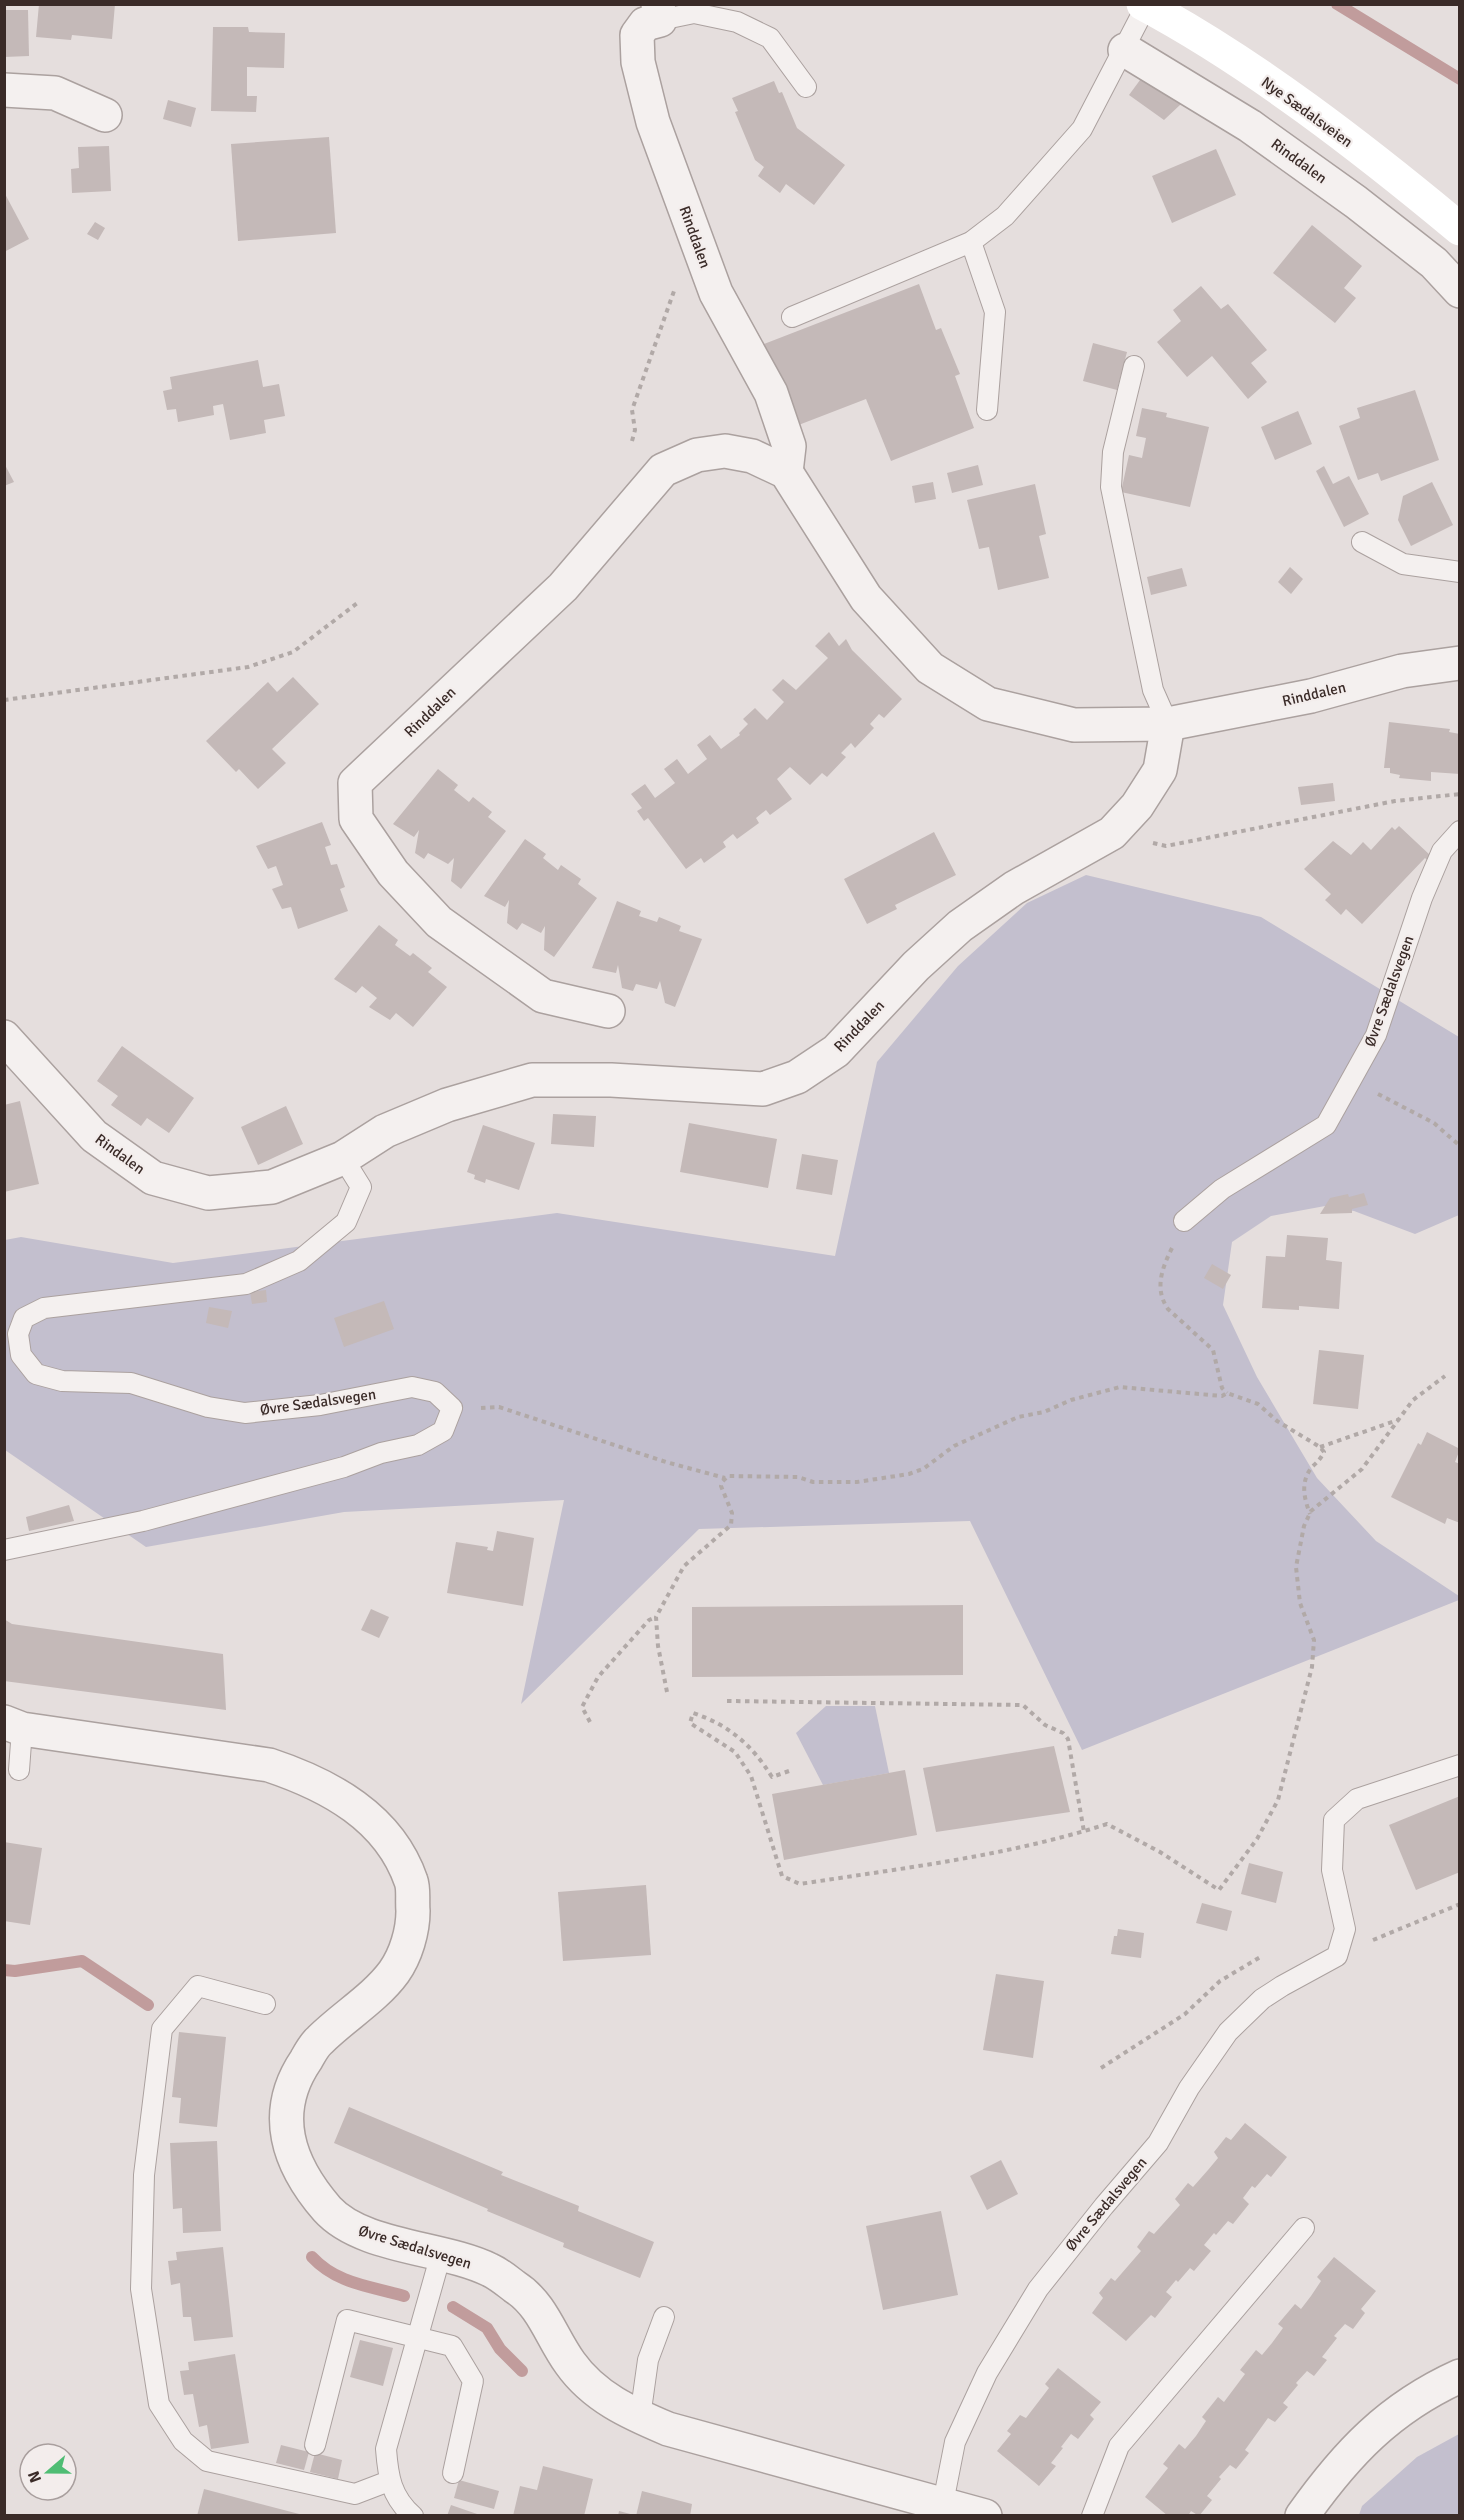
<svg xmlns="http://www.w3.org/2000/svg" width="1464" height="2520" font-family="Signika,sans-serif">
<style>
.green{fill:#c3bfce}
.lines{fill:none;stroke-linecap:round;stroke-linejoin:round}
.stream{stroke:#c19c9c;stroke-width:12}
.building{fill:#c4b9b8}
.lane-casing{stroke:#aba19f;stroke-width:22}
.street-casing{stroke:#aba19f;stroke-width:36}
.path{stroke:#b1a9a7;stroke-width:4;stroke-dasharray:4.5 4.5;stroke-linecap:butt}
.lane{stroke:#f4f0ef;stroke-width:20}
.street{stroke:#f4f0ef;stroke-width:33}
.secondary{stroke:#fff;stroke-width:33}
.labels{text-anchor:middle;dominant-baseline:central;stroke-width:4.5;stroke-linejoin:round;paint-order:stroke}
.street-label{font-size:15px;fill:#3a2b28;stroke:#f3edec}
</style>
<rect width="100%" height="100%" fill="#e5dedd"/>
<g class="green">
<polygon points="1086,875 1261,917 1459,1037 1459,1215 1415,1234 1354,1211 1325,1206 1271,1216 1232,1242 1223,1305 1257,1377 1317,1478 1376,1541 1459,1596 1459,1600 1082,1750 970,1521 699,1529 521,1704 564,1500 344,1512 146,1547 5,1450 5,1240 21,1237 173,1263 557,1213 835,1256 877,1062 958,966 1027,903"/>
<polygon points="826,1706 875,1706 889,1773 823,1785 796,1733"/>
<polygon points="1459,2434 1459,2515 1359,2515 1362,2506 1417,2457"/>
</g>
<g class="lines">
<g class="stream">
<polyline points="1337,4 1460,79"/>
<polyline points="4,1970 15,1971 82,1961 148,2005"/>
<path d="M312 2257C337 2284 370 2286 404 2296"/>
<polyline points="453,2307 487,2328 500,2349 522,2371"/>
</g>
</g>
<g class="building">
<polygon points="39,4 115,4 112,39 72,35 71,40 36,37"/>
<polygon points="4,10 28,10 29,56 4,57"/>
<polygon points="213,27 248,27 249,32 285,33 284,68 247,67 247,96 257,96 256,112 211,111"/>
<polygon points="1143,76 1181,104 1164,120 1129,95"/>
<polygon points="774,81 779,93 782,92 797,128 845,165 814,205 786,184 780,193 758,176 764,167 755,160 735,112 738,111 732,98"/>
<polygon points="168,100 196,108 191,127 163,119"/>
<polygon points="329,137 336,233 238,241 231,144"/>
<polygon points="109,146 111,191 72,193 71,169 79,168 78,147"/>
<polygon points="1216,149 1236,195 1172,223 1152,176"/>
<polygon points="4,192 29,239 4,252"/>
<polygon points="95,222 105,228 98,240 87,234"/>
<polygon points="1312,225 1362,266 1344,288 1356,298 1335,323 1273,273"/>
<polygon points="919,284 936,330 941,328 960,374 955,376 974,428 891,461 866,399 796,426 764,344"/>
<polygon points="1201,286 1221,309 1228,304 1267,350 1251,363 1267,382 1248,399 1212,356 1187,377 1157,342 1181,321 1173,310"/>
<polygon points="1093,343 1127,352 1117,390 1083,381"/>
<polygon points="258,360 263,387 279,384 285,416 264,420 266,433 230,440 223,404 213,406 214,415 178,422 176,409 167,410 163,391 172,389 170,377"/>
<polygon points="1415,390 1439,460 1381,481 1378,473 1358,480 1339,426 1360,418 1357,408"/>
<polygon points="1142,408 1167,413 1166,417 1209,427 1190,507 1121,492 1129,455 1142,458 1146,438 1136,436"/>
<polygon points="1298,411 1312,444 1275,460 1261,427"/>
<polygon points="4,463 14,482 4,486"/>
<polygon points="978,465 983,485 952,493 947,473"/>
<polygon points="1324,466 1333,484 1349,476 1369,514 1344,527 1316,471"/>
<polygon points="933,482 936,499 915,503 912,486"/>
<polygon points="1432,482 1453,525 1411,546 1398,520 1403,496"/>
<polygon points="1035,484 1046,534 1039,536 1049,578 998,590 989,547 979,549 967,500"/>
<polygon points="1290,567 1303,579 1291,594 1278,582"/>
<polygon points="1182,568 1187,586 1151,595 1147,577"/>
<polygon points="829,632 839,646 846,639 852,650 902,699 884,718 879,714 870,724 874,728 855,748 851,743 841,753 846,757 827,777 822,773 810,785 790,767 777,779 792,799 770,815 766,810 756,818 759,823 737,839 733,834 723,842 726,847 704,863 701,858 686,869 648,818 644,821 637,811 642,808 631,794 645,784 655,798 675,783 664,769 677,759 688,774 707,759 697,745 710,735 721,749 740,735 739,733 748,724 743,719 755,708 767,720 784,702 772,690 783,679 796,690 828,658 815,646"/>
<polygon points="293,677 319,704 272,749 286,763 258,789 239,769 236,772 206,741 268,682 277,692"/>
<polygon points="1389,722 1450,729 1449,732 1460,734 1460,774 1431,772 1431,781 1399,778 1400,775 1390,773 1390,768 1384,768"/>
<polygon points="438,769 458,785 454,790 469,802 473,797 492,812 488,817 506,831 461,889 451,881 454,858 448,864 428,853 424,859 415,853 419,830 414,837 393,824"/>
<polygon points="1333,783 1335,801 1301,805 1298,787"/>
<polygon points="322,822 331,845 325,847 331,865 337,864 345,887 340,889 348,911 298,929 291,907 282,909 272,889 283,885 276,866 268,869 256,846"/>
<polygon points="1399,826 1431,856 1427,860 1425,858 1362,924 1346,909 1341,915 1325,900 1331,894 1304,869 1333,841 1351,855 1363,842 1371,850 1392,827 1395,830"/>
<polygon points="934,832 956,875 895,905 897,909 867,924 844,879"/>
<polygon points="525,839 546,854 543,858 558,870 561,865 581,879 578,884 597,898 554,957 544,950 545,926 541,933 522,923 517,930 507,923 509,900 505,907 484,896"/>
<polygon points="617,901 641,911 639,916 657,922 659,917 681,926 679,931 702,939 675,1007 665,1003 660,981 657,989 636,984 633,991 622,988 618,965 616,973 592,968"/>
<polygon points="379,925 398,940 395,945 410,956 413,953 432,968 428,972 447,987 413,1027 396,1013 390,1020 369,1007 377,998 362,986 356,993 334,979"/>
<polygon points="122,1046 194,1098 169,1133 147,1118 141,1126 111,1105 118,1096 97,1081"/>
<polygon points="20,1101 39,1184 4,1192 4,1105"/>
<polygon points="286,1106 303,1144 258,1165 241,1127"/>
<polygon points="553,1114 596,1116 594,1147 551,1144"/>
<polygon points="689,1123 777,1139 768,1188 680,1172"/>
<polygon points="483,1125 535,1143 519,1190 486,1179 485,1183 474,1179 475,1175 467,1172"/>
<polygon points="802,1154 838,1160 832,1195 796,1189"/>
<polygon points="1364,1193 1368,1205 1352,1209 1352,1213 1320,1214 1330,1198 1348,1194 1349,1197"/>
<polygon points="1287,1235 1328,1238 1326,1260 1342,1262 1339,1309 1299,1306 1299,1310 1262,1308 1266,1256 1285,1257"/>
<polygon points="1212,1264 1231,1275 1223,1289 1204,1278"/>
<polygon points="266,1290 267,1302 252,1304 250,1292"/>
<polygon points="384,1301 394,1329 344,1347 334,1318"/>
<polygon points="209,1307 232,1311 228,1328 206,1323"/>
<polygon points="1319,1350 1364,1355 1358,1409 1313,1404"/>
<polygon points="1427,1432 1460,1449 1455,1462 1460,1464 1460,1523 1447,1518 1445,1524 1391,1497 1418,1443 1421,1445"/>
<polygon points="69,1505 74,1521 29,1531 26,1517"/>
<polygon points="497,1531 534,1538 523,1606 447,1593 456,1542 488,1547 487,1550 493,1551"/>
<polygon points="963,1605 963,1675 692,1677 692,1607"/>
<polygon points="371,1609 389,1617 379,1638 361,1630"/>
<polygon points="4,1619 12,1624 223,1654 226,1710 4,1681"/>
<polygon points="1054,1746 1070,1812 936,1832 923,1768"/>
<polygon points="905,1770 917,1835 784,1860 772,1794"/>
<polygon points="1460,1796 1460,1872 1416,1890 1389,1825"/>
<polygon points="4,1842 42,1848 30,1925 4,1921"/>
<polygon points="1249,1863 1283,1872 1276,1903 1241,1894"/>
<polygon points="646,1885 651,1955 563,1961 558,1892"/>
<polygon points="1202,1903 1232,1911 1227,1931 1196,1923"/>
<polygon points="1118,1929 1144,1933 1141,1958 1111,1954 1114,1936 1117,1936"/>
<polygon points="996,1974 1044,1981 1033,2058 983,2050"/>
<polygon points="179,2032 226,2037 217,2127 179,2123 181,2098 172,2097"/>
<polygon points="349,2107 503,2172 501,2175 579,2206 578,2211 654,2242 640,2278 563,2247 564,2243 487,2211 488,2209 334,2143"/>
<polygon points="1245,2123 1287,2157 1271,2177 1267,2174 1255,2188 1252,2186 1243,2198 1249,2204 1233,2224 1228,2221 1216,2235 1214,2233 1204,2245 1211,2251 1194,2271 1190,2268 1178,2282 1176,2280 1166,2292 1172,2297 1155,2318 1151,2315 1126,2341 1092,2313 1103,2298 1099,2293 1111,2278 1115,2281 1141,2251 1137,2247 1149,2231 1154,2234 1180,2205 1175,2199 1188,2183 1193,2187 1208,2170 1218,2158 1214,2152 1226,2137 1231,2140"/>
<polygon points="217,2141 221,2231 183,2233 182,2208 173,2209 170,2143"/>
<polygon points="1001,2160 1018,2194 987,2210 970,2176"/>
<polygon points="941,2211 958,2295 883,2310 866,2226"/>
<polygon points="223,2247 233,2337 194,2341 191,2317 183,2317 180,2283 171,2285 168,2261 177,2260 176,2252"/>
<polygon points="1334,2257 1376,2291 1361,2309 1365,2313 1353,2329 1345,2324 1334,2336 1337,2338 1322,2357 1327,2360 1314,2376 1307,2371 1296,2383 1298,2385 1283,2403 1288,2407 1275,2422 1268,2418 1245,2450 1249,2453 1236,2469 1230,2465 1219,2477 1221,2479 1207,2496 1212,2500 1199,2516 1191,2511 1188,2516 1168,2516 1145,2497 1168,2468 1163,2464 1179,2444 1185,2449 1196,2436 1206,2421 1202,2417 1218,2397 1224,2402 1245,2374 1240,2370 1256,2350 1262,2355 1272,2343 1283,2328 1278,2324 1295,2304 1301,2309 1311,2296 1321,2281 1317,2277"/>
<polygon points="360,2340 393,2348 383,2386 350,2377"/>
<polygon points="235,2354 249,2443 211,2449 207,2425 199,2427 193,2394 184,2395 180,2371 189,2370 188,2362"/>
<polygon points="1058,2368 1101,2402 1090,2415 1094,2419 1078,2439 1071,2434 1061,2447 1063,2448 1051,2463 1056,2466 1039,2486 997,2451 1011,2434 1007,2431 1020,2415 1026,2418 1049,2388 1045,2384"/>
<polygon points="281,2445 309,2452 304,2470 276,2463"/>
<polygon points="315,2453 342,2460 338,2479 310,2472"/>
<polygon points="543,2466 593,2479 584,2516 513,2516 520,2486 537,2490"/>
<polygon points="459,2480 499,2491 494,2509 454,2498"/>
<polygon points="204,2489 303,2515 303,2516 197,2516"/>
<polygon points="642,2491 692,2504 690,2516 636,2516"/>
<polygon points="451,2505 480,2515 480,2516 447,2516"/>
<polygon points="619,2511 634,2515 633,2516 618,2516"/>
</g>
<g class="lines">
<g class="lane-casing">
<g id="lane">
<polyline points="660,20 694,13 737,22 770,38 806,87"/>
<polyline points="971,242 995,312 987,410"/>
<polyline points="792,317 971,242 1005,216 1082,129 1146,6"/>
<polyline points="1134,366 1113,452 1111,487 1153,690 1168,724"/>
<polyline points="1362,542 1403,564 1460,572"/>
<polyline points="1184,1221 1222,1189 1326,1125 1376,1035 1422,898 1442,851 1460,831"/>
<polyline points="4,1550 143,1521 344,1467 381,1453 418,1445 443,1431 452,1408 435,1392 412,1387 320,1405 245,1413 208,1407 131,1383 62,1381 36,1374 21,1355 18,1334 24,1318 44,1308 246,1284 299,1261 346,1222 361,1187 343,1158"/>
<polyline points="19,1770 22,1729"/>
<polyline points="265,2004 198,1986 162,2029 144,2175 141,2289 159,2404 183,2441 207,2461 355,2494 389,2481"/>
<polyline points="640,2417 648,2360 664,2317"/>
<polyline points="315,2445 347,2320 452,2346 473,2381 453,2473"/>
<polyline points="943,2503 955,2442 987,2373 1038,2289 1104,2206 1158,2143 1189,2088 1228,2032 1262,1999 1282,1986 1337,1956 1345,1929 1332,1870 1334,1820 1357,1799 1460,1765"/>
<path d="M413 2516C391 2497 388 2476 386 2449L441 2254"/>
<polyline points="1092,2516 1119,2446 1304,2228"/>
</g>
</g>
<g class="street-casing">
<g id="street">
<polyline points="658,4 660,20 645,24 637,35 638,62 653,122 716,293 771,393 789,446 786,472"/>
<polyline points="1125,50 1250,126 1356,202 1434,263 1460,291"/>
<polyline points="4,90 55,93 105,115"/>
<polyline points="608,1011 543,996 439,922 393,873 356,819 355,783 563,587 663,470 697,455 725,451 752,456 786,472 866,598 930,668 988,704 1074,725 1168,724 1311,696 1402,671 1460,663"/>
<polyline points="4,1037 94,1136 153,1178 208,1193 272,1187 343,1158 385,1131 447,1105 532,1080 611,1080 763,1089 797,1077 836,1051 916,966 960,926 1014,888 1112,833 1137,806 1160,770 1168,724"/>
<path d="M4 1722 22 1729 269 1765C329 1785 389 1817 411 1881 414 1889 412 1901 413 1911 413 1931 406 1955 394 1972 375 1998 343 2017 320 2040 314 2045 310 2053 306 2060 270 2113 288 2164 327 2209 362 2248 444 2247 490 2270 499 2274 507 2281 515 2287 543 2305 551 2337 570 2363 594 2397 630 2413 668 2429L985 2516"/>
<path d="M1302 2516C1346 2454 1389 2408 1460 2376"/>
</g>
</g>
<g class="path">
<polyline points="632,441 635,430 632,410 674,291"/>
<polyline points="4,700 248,667 293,652 360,601"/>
<polyline points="1153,843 1166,846 1395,801 1460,794"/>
<polyline points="1378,1094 1434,1123 1460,1146"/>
<path d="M1172 1248C1162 1268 1154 1289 1168 1309L1213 1350 1222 1388 1227 1393"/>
<polyline points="481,1408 499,1407 666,1462 725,1478"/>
<polyline points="1320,1447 1398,1420"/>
<path d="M667 1692 658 1646 656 1617 684 1566 731 1525 732 1513 721 1486 722 1482 728 1476 798 1477 813 1482H857L909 1474 923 1469 954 1446 1018 1417 1044 1412 1071 1400 1120 1387 1222 1396 1227 1393 1258 1404 1277 1421 1320 1447 1324 1452C1320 1460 1317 1462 1312 1467 1300 1482 1304 1498 1310 1514"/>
<polyline points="727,1701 1023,1705 1045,1725 1063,1733 1068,1739 1084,1832"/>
<polyline points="590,1722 582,1707 598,1677 649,1620 656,1617"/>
<path d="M789 1771 772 1777C752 1745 729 1725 693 1713L690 1723 735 1752 751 1776 782 1876 800 1884C903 1868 1008 1856 1107 1824L1160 1852 1219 1890 1257 1839 1278 1800 1312 1667 1314 1640 1300 1603 1296 1567 1304 1526 1311 1511 1362 1469 1413 1400 1445 1376"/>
<polyline points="1373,1940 1460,1904"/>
<polyline points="1101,2068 1185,2014 1220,1981 1262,1956"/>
</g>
<use href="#lane" class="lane"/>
<use href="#street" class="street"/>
<path class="secondary" d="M1143 4C1252 62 1365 150 1460 229"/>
</g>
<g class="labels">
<g class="street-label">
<text transform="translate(1307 112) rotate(36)">Nye Sædalsveien</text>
<text transform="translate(1299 161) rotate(36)">Rinddalen</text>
<text transform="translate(695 237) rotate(70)">Rinddalen</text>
<text transform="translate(1314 694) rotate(-13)">Rinddalen</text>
<text transform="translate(430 712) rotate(-44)">Rinddalen</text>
<text transform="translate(1389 991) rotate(-70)">Øvre Sædalsvegen</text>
<text transform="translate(859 1026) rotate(-46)">Rinddalen</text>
<text transform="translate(120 1154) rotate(36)">Rindalen</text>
<text transform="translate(318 1402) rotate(-8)">Øvre Sædalsvegen</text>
<text transform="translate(1106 2204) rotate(-50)">Øvre Sædalsvegen</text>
<text transform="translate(415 2247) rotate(17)">Øvre Sædalsvegen</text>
</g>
</g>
<rect width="1464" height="2520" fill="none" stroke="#3a2b28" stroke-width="12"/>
<g transform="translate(48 2472) rotate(250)"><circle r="28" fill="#f3edec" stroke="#a99f9e" stroke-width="1.5"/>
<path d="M0-4.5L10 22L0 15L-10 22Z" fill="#4fbd74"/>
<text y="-9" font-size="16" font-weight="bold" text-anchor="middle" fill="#3a2b28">N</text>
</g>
</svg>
